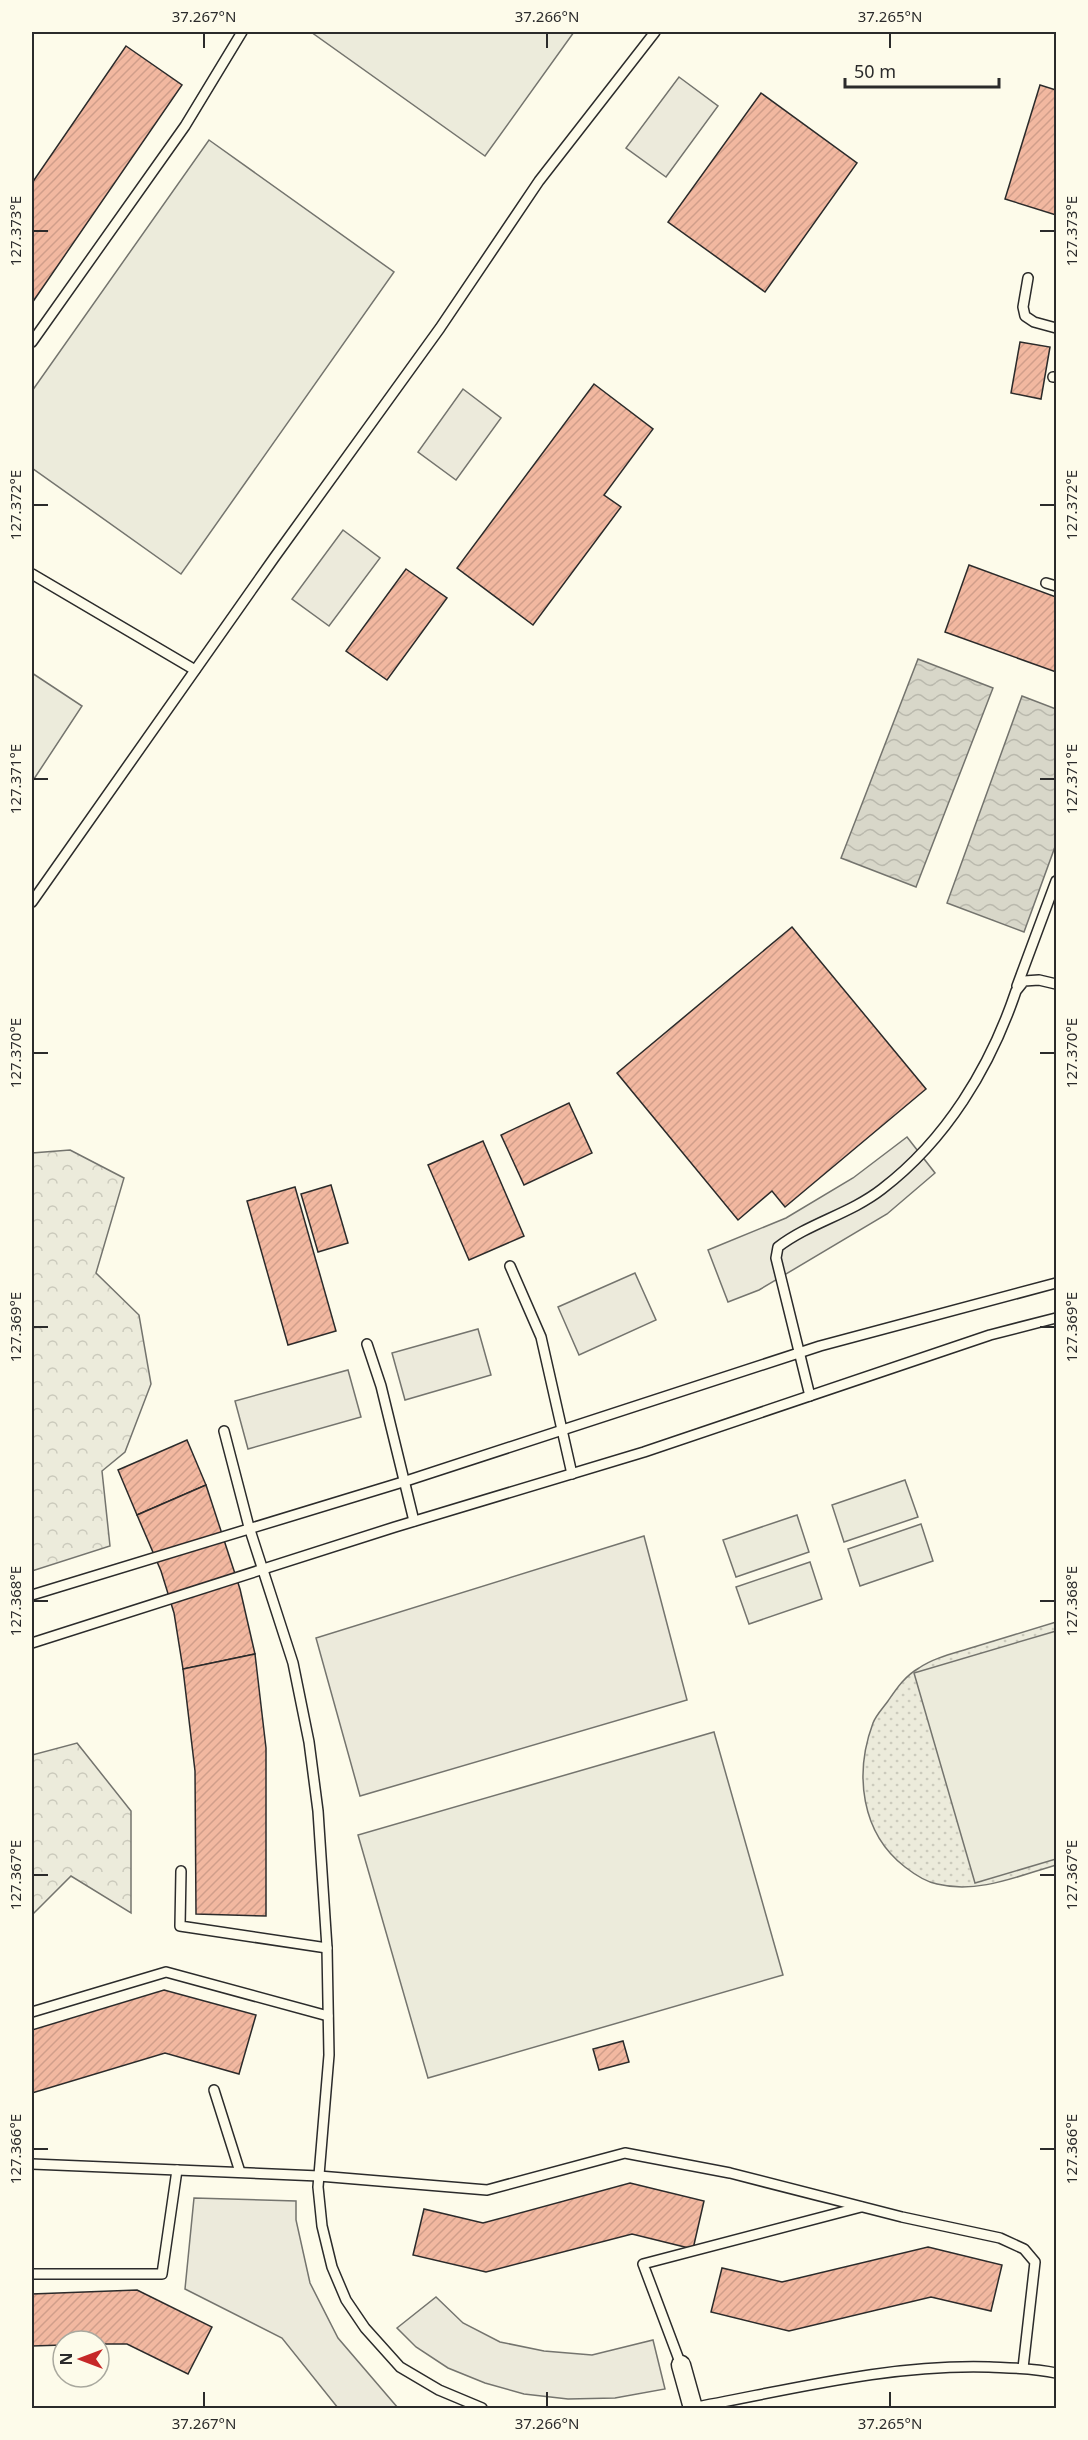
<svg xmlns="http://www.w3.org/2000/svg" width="1088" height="2440" font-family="'Noto Sans',sans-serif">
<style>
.grass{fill:url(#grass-dots);stroke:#74746e;stroke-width:1.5}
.forest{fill:url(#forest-crowns);stroke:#74746e;stroke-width:1.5}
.pitch{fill:#ecebdb;stroke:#74746e;stroke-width:1.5}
.parking{fill:#eceadb;stroke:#74746e;stroke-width:1.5}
.water{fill:url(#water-waves);stroke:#74746e;stroke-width:1.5}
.building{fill:url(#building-hatch);stroke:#2b2b2b;stroke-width:1.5}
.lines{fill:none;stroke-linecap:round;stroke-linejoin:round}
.lane-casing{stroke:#2b2b2b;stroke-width:12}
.street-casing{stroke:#2b2b2b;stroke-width:21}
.lane{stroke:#fdfbea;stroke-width:9}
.street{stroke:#fdfbea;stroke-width:18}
.ticks{fill:none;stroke:#2b2b2b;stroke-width:2}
.neatline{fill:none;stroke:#2b2b2b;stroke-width:2}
.ticks-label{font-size:15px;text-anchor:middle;fill:#2b2b2b}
</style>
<defs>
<pattern id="grass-dots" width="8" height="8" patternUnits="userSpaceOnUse" patternTransform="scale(1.5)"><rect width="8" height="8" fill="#ecebdb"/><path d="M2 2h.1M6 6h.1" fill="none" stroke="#cbcabc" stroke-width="1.8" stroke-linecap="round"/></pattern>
<pattern id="forest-crowns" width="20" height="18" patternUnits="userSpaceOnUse" patternTransform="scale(1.5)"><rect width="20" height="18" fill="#ecebdb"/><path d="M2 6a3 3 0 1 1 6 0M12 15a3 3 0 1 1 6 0" fill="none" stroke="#cbcabc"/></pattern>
<pattern id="water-waves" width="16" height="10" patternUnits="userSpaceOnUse" patternTransform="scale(1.5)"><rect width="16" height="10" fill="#d8d7c9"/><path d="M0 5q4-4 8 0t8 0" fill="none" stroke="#bab9ad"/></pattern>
<pattern id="building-hatch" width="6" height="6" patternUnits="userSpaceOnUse" patternTransform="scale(1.5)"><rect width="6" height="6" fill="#f2b8a0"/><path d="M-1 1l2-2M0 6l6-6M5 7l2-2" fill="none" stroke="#d09e8a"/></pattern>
</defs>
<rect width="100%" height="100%" fill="#fdfbea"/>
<path class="grass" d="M1056 1622V1865C1018 1876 978 1894 937 1884 926 1882 914 1874 905 1867 861 1833 854 1774 873 1723 876 1715 883 1708 888 1701 897 1688 905 1676 919 1668 935 1657 956 1653 974 1647 1001 1639 1029 1630 1056 1622Z"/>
<g class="forest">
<polygon points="70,1150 124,1178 96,1273 139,1315 151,1384 125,1452 102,1471 110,1546 32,1571 32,1153"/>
<polygon points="77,1743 131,1811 131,1913 71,1876 32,1915 32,1755"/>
</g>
<g class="pitch">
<polygon points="311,32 574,32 485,156"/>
<polygon points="209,140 394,272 181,574 32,468 32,391"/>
<polygon points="32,673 82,706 32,782"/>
<polygon points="905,1480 918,1517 844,1542 832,1505"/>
<polygon points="797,1515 809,1552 736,1577 723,1540"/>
<polygon points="921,1524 933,1561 860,1586 848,1549"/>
<polygon points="810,1562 822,1599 749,1624 736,1587"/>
<polygon points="1056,1631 1056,1859 975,1883 914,1673"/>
<polygon points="714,1732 783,1975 428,2078 358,1835"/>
</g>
<g class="parking">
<polygon points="679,77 718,106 666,177 626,148"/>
<polygon points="463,389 501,418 456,480 418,452"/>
<polygon points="343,530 380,558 329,626 292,599"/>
<polygon points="907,1137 935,1173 887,1214 759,1290 728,1302 708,1250 786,1218 853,1178"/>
<polygon points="635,1273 656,1320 579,1355 558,1307"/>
<polygon points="478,1329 491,1375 405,1400 392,1353"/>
<polygon points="348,1370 361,1417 248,1449 235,1401"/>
<polygon points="644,1536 687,1700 360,1796 316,1638"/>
<polygon points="194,2198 296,2201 296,2220 310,2283 338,2338 398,2408 338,2408 282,2338 185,2289"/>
<polygon points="436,2297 463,2323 500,2342 544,2351 592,2355 653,2340 665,2389 615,2398 568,2399 524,2394 485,2383 448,2368 416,2347 397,2328"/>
</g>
<g class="water">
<polygon points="918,659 993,688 916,887 841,858"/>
<polygon points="1022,696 1056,709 1056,844 1024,932 947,903"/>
</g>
<g class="building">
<polygon points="126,46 182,85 32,303 32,183"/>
<polygon points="1040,85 1056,90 1056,215 1005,199"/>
<polygon points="761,93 857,163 765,292 668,222"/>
<polygon points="1020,342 1050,347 1041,399 1011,393"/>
<polygon points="594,384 653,429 604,495 621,507 533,625 457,568"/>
<polygon points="969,565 1056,597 1056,672 945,632"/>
<polygon points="406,569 447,598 387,680 346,651"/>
<polygon points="792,927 926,1089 785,1207 772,1191 738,1220 617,1073"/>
<polygon points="569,1103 592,1153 524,1185 501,1135"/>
<polygon points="483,1141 524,1236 469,1260 428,1165"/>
<polygon points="331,1185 348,1243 318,1252 301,1194"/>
<polygon points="295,1187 336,1331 288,1345 247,1201"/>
<polygon points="187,1440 206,1485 137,1515 118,1470"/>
<polygon points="206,1485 240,1589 255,1654 183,1669 174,1613 161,1571 137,1515"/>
<polygon points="255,1654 266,1748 266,1916 196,1914 195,1771 183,1669"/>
<polygon points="164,1990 256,2015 239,2074 165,2053 32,2093 32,2030"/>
<polygon points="623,2041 629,2062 599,2070 593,2049"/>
<polygon points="630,2183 704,2201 693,2249 632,2234 486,2272 413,2255 424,2209 483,2223"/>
<polygon points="928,2247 1002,2265 991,2311 931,2297 789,2331 711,2312 722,2268 782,2282"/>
<polygon points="137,2290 212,2327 188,2374 127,2344 99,2344 99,2341 63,2341 63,2345 32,2346 32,2294"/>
</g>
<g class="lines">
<g class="lane-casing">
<g id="lane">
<polyline points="1028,278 1023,307 1025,316 1034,322 1056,328"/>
<polyline points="32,342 185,126 242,32"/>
<polyline points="1053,377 1056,377"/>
<polyline points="32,574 195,670"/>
<polyline points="1046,583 1056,586"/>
<polyline points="32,902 274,558 440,328 539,181 655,32"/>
<polyline points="1017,986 1056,881"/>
<polyline points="510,1266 541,1337 572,1474"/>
<polyline points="367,1344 381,1386 414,1521"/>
<path d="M810 1396 776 1258 778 1247C809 1223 850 1214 882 1189 946 1140 990 1068 1016 991L1024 981 1039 980 1056 984"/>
<polyline points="224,1431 249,1527 293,1663 309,1742 318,1811 327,1948 329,2055 318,2187 322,2226 332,2267 346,2300 365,2328 400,2367 439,2390 482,2408"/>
<polyline points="32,1595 406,1481 820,1346 1056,1283"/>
<polyline points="32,1643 395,1527 644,1452 990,1335 1056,1318"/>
<polyline points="181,1871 180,1926 327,1948"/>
<polyline points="32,2012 166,1972 328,2016"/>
<polyline points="214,2090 240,2172"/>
<polyline points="32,2164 319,2176 487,2190 625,2153 730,2173 902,2217 1000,2238 1024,2249 1035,2262 1023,2368"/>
<polyline points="32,2274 162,2274 177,2170"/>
<polyline points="681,2365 643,2264 861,2207"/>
<path d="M691 2408C790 2390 888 2364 989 2367 1012 2368 1034 2368 1056 2373"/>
</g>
</g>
<g class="street-casing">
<polyline id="street" points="681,2365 693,2408"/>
</g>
<use href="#lane" class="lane"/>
<use href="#street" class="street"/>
</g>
<path class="ticks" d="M204 33V48M547 33V48M890 33V48M33 231H48M1040 231H1055M33 505H48M1040 505H1055M33 779H48M1040 779H1055M33 1053H48M1040 1053H1055M33 1327H48M1040 1327H1055M33 1601H48M1040 1601H1055M33 1875H48M1040 1875H1055M33 2149H48M1040 2149H1055M204 2392V2407M547 2392V2407M890 2392V2407"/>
<rect width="1088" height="2440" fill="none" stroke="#fdfbea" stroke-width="66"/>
<g transform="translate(81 2359) rotate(270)"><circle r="28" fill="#fdfbea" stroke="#a9a89e" stroke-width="1.5"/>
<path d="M0-4.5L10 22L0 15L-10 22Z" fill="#c62828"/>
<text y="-9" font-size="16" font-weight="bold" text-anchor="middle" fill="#2b2b2b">N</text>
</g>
<path d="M845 78v9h154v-9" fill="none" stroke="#2b2b2b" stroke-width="3"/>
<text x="854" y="78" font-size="18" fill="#2b2b2b" stroke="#fdfbea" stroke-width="4.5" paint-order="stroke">50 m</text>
<rect x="33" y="33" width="1022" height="2374" class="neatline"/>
<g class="ticks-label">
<text x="204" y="22">37.267°N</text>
<text x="547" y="22">37.266°N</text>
<text x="890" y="22">37.265°N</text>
<text transform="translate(1072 231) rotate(-90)" y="5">127.373°E</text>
<text transform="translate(16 231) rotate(-90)" y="5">127.373°E</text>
<text transform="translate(1072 505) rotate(-90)" y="5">127.372°E</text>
<text transform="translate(16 505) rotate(-90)" y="5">127.372°E</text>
<text transform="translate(1072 779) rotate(-90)" y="5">127.371°E</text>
<text transform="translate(16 779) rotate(-90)" y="5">127.371°E</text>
<text transform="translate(1072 1053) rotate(-90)" y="5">127.370°E</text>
<text transform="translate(16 1053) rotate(-90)" y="5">127.370°E</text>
<text transform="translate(1072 1327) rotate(-90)" y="5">127.369°E</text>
<text transform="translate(16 1327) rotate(-90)" y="5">127.369°E</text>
<text transform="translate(16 1601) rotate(-90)" y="5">127.368°E</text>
<text transform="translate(1072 1601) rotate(-90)" y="5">127.368°E</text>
<text transform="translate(16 1875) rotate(-90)" y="5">127.367°E</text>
<text transform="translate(1072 1875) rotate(-90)" y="5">127.367°E</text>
<text transform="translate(16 2149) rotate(-90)" y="5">127.366°E</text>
<text transform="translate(1072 2149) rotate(-90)" y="5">127.366°E</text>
<text x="204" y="2429">37.267°N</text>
<text x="547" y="2429">37.266°N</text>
<text x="890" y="2429">37.265°N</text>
</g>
</svg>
